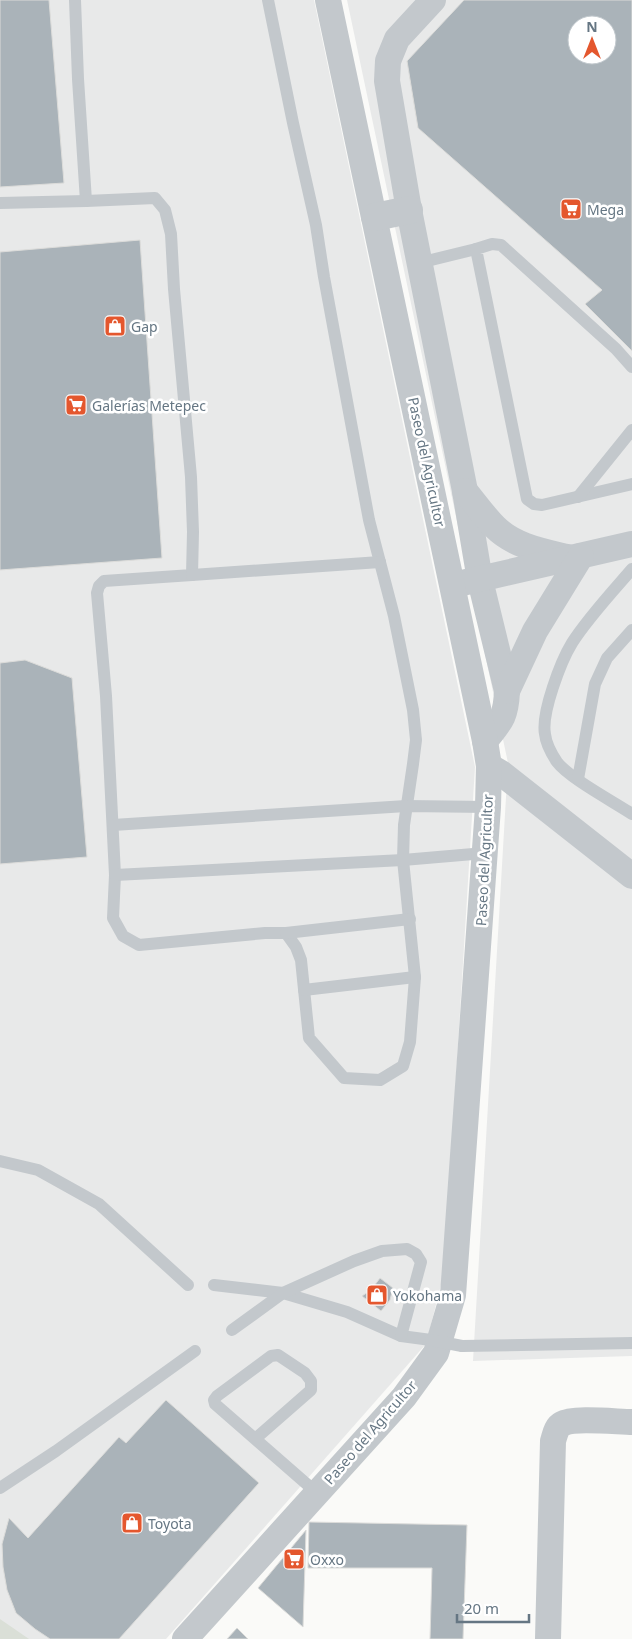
<svg xmlns="http://www.w3.org/2000/svg" width="632" height="1639" font-family="'Noto Sans',sans-serif">
<style>
.built{fill:#e8e9e9;fill-rule:evenodd}
.green{fill:#dadfd7}
.building{fill:#aab3b9;stroke:#dcdcda;fill-rule:evenodd}
.lines{fill:none;stroke-linecap:round;stroke-linejoin:round}
.service{stroke:#c3c8cc;stroke-width:12}
.minor{stroke:#c3c8cc;stroke-width:26}
.tertiary{stroke:#c3c8cc;stroke-width:28}
.service-bridge{stroke:#c3c8cc;stroke-width:12}
.labels{text-anchor:middle;dominant-baseline:central;stroke-width:5;stroke-linejoin:round;paint-order:stroke}
.poi-label{font-size:14px;fill:#657683;stroke:#fff;text-anchor:start}
.street-label{font-size:14px;fill:#657683;stroke:#fff}
</style>
<rect width="100%" height="100%" fill="#fafaf8"/>
<g class="built">
<polygon points="0,0 314,0 475,767 444,1273 426,1344 166,1639 0,1639"/>
<path d="M347 0H632V1356L473 1361 508 763ZM577 25H607V55H577Z"/>
</g>
<polygon class="green" points="0,1619 29,1639 0,1639"/>
<g class="building">
<polygon points="0,0 49,0 64,183 0,187"/>
<path d="M464 0H632V351L585 304 602 290 418 128 407 61ZM577 25H607V55H577Z"/>
<polygon points="140,240 162,558 0,570 0,252"/>
<polygon points="25,660 72,678 87,857 0,864 0,663"/>
<polygon points="380,1278 393,1288 390,1300 381,1311 362,1296 371,1290"/>
<polygon points="166,1400 259,1483 119,1639 50,1639 35,1629 16,1613 7,1590 3,1567 2,1544 9,1518 28,1538 119,1437 126,1443"/>
<polygon points="309,1522 467,1525 463,1639 430,1639 432,1568 308,1568"/>
<polygon points="306,1530 303,1627 258,1588"/>
<polygon points="237,1628 248,1639 227,1639"/>
</g>
<g class="lines">
<g class="service">
<polyline points="75,0 78,79 86,201 155,198 165,210 171,234 174,289 191,477 193,532 192,575 104,581 99,586 97,593 106,696 115,875 113,918 123,936 139,945 265,933 286,933 296,947 301,960 309,1038 344,1078 380,1080 403,1066 410,1042 415,977 403,860 404,825 413,764 416,740 413,710 394,616 369,520 324,277 316,225 293,123 268,0"/>
<polyline points="0,203 86,201"/>
<polyline points="419,263 476,249"/>
<polyline points="632,367 616,349 501,245 492,244 476,249 527,499 534,504 542,505 632,484"/>
<polyline points="578,497 632,430"/>
<path d="M632 569C613 591 587 619 572 643 561 661 541 713 545 734 546 744 551 753 557 762 569 778 614 802 632 814"/>
<polyline points="192,575 380,562"/>
<polyline points="578,779 595,684 607,658 632,630"/>
<polyline points="113,825 406,806 488,807"/>
<polyline points="115,875 403,860 485,853"/>
<polyline points="286,933 410,919"/>
<polyline points="304,990 415,977"/>
<polyline points="0,1161 38,1170 99,1204 188,1285"/>
<polyline points="214,1285 283,1293 347,1312 401,1336 431,1340"/>
<polyline points="232,1330 283,1293 354,1261 382,1251 407,1249 416,1254 421,1262 401,1336"/>
<polyline points="462,1346 632,1343"/>
<polyline points="255,1439 311,1390 311,1381 305,1373 278,1355 271,1356 217,1396 214,1400 215,1404 317,1493"/>
<polyline points="0,1488 56,1451 195,1351"/>
</g>
<g class="minor">
<path d="M433 0 397 39 388 61 387 81 409 210 465 491 480 580 507 691C506 717 501 721 485 741"/>
<path d="M465 491C475 503 484 516 495 527 514 546 542 551 567 557"/>
<polyline points="462,583 632,544"/>
<polyline points="507,691 535,631 581,556"/>
<polyline points="489,766 501,773 632,876"/>
<polyline points="185,1639 404,1397 436,1353 453,1295 488,807 489,766 485,741 328,0"/>
<path d="M548 1639 553 1441C555 1435 556 1427 562 1424 573 1417 618 1422 632 1422"/>
</g>
<polyline class="tertiary" points="375,217 409,210"/>
<polyline class="service-bridge" points="431,1340 462,1346"/>
</g>
<defs>
<g id="supermarket-square" transform="scale(1.125)"><rect x="-9" y="-9" width="18" height="18" rx="4" fill="#e4572e" stroke="#fff"/><path d="M-6-5.5h2.5l.6 2H6L4.5 2H-2.5L-4.4-4H-6ZM-1.5 3.2a1.3 1.3 0 1 0 .1 0ZM3 3.2a1.3 1.3 0 1 0 .1 0Z" fill="#fff"/></g>
<g id="shop-square" transform="scale(1.125)"><rect x="-9" y="-9" width="18" height="18" rx="4" fill="#e4572e" stroke="#fff"/><path d="M-5-2.5h2.3a2.7 3.5 0 0 1 5.4 0H5L5.5 6h-11ZM-1.5-2.5h3a1.5 2.3 0 0 0-3 0Z" fill="#fff"/></g>
</defs>
<g fill-rule="evenodd">
<use href="#supermarket-square" x="571" y="209"/>
<use href="#shop-square" x="115" y="326"/>
<use href="#supermarket-square" x="76" y="405"/>
<use href="#shop-square" x="377" y="1295"/>
<use href="#shop-square" x="132" y="1523"/>
<use href="#supermarket-square" x="294" y="1559"/>
</g>
<g class="labels">
<g class="poi-label">
<text x="587" y="209">Mega</text>
<text x="131" y="326">Gap</text>
<text x="92" y="405">Galerías Metepec</text>
<text x="393" y="1295">Yokohama</text>
<text x="148" y="1523">Toyota</text>
<text x="310" y="1559">Oxxo</text>
</g>
<g class="street-label">
<text transform="translate(427 462) rotate(78)">Paseo del Agricultor</text>
<text transform="translate(484 860) rotate(-87)">Paseo del Agricultor</text>
<text transform="translate(370 1432) rotate(-49)">Paseo del Agricultor</text>
</g>
</g>
<g transform="translate(592 40)"><circle r="24" fill="#ffffff" stroke="#c1c8cd"/>
<path d="M0-4L9 19L0 12L-9 19Z" fill="#e4572e"/>
<text y="-8" font-size="14" font-weight="bold" text-anchor="middle" fill="#657683">N</text>
</g>
<path d="M457 1614v8h72v-8" fill="none" stroke="#657683" stroke-width="2.5"/>
<text x="464" y="1614" font-size="15" fill="#657683" stroke="#ffffff" stroke-width="4" paint-order="stroke">20 m</text>
</svg>
